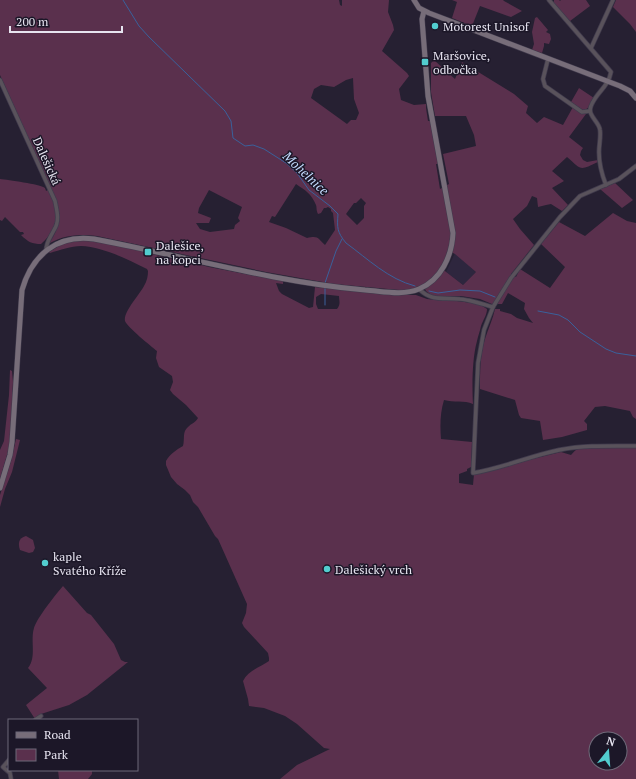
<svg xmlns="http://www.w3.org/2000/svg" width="636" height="779" font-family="'PT Serif',serif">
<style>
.built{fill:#2e263e}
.green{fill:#5a304d;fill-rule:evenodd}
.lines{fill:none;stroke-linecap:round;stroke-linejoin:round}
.stream{stroke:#3a619b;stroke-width:1}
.street-casing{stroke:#413b4d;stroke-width:5}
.secondary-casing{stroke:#413b4d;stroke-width:6}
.street{stroke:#59525b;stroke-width:3.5}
.secondary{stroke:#776d79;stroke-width:5}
.poi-dot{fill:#52cdcf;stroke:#1c1728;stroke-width:1.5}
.labels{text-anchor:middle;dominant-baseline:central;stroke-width:3;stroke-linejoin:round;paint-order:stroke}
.poi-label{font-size:12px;fill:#e7e4f0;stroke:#1c1728;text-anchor:start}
.street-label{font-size:12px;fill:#e7e4f0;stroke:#1c1728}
.water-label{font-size:13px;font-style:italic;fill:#c5dcff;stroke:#1c1728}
</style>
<rect width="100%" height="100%" fill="#262032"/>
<polygon class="built" points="455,253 476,272 463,285 446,272"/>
<g class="green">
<path d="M0 0H339L340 5 342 6V0H389L388 12 393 25 394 30 382 51 407 73 409 76 399 89 401 100 414 105 426 104V108L428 121H430L438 164H436L440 189 449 184 443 154 476 146 474 135 466 116H435L431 92V63L434 60 455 79 462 62 514 94 528 106 526 113 537 123 544 117 563 125 573 107 582 113 586 114 569 137 583 148 581 151 580 155 583 160 587 162 598 160V162C579 171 582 170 567 157L552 171 564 181 552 188 568 205 562 211 551 204 546 205 538 207 537 198 532 196 527 206 513 219 520 229 534 245 511 274 516 277 520 269 550 288 565 267 541 244 559 222 585 236 613 213 627 221 636 223V419L633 417 630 411 605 406 595 407 584 421 587 424V430L562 437 543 440 540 421 521 418 519 415 515 400 480 389C480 372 480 355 485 339 488 329 493 319 495 309H500V311L511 314 517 318 533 323 529 318 524 309 525 303 508 293 502 304H492L480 299 461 296 440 297 433 296 430 294 426 291 423 285 412 290H399L334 284 266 272 97 236C80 234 65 235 50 243V242C59 228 61 218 57 202L0 75ZM353 78 354 99 359 113 356 120H351L347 124 311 98 314 89 321 85 334 87 346 80ZM296 184C306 191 311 193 316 205 317 208 316 210 318 214L321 213 324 208H326L328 207 331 209V211L333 213 335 230 325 245C318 239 319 235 307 238L286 228 269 222 272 216 275 217ZM209 190 242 207 238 218 240 221 235 225 234 229 210 232 200 229 196 223H209L211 218 198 213 199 208ZM361 198 366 203 364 206V218L357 225 346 214 354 203H356ZM449 251 455 254 476 272 463 285 441 268Z"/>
<polygon points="452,0 503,0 504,1 522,11 511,17 480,6 472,26 452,18 457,2"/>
<polygon points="554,0 559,0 560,1 561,0 586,0 590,6 570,21 554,3"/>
<polygon points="616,0 636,0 636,32 630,24 613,7"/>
<polygon points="537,17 548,30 546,32 550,34 551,39 549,44 544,43 544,46 542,53 532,50 534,44 532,32 535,18"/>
<path d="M579 88 594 98C591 103 589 110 583 110L571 102Z"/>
<path d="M0 179C8 180 40 184 45 188 45 189 46 190 46 191L48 190C50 194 52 198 54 202 60 218 53 234 41 244 32 244 28 242 21 235L24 234 23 232H20L5 217 2 221 0 220Z"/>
<polygon points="615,183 633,200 622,208 600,189"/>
<path d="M86 239 124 246 163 257 193 263 209 267 283 281V284L276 283 279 291 282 294 309 308 313 307 315 287 395 295H416L427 299 436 300 457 301 479 304 487 309C487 315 483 320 481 326 480 331 478 336 477 341 472 359 472 386 473 404 464 400 454 403 444 400 440 413 440 426 441 439L472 442 471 467 467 469V471L459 474V483L473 485 474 474 487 472 506 466 519 463 528 460 561 452 571 455C573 453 574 451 576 450 585 445 623 448 636 448V779H280L297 765 330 749 324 748 297 724 285 716 264 708 249 706 248 699 243 681C248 671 260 667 269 661V658L268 653 244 627 242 623 246 613 247 604 218 539 215 536 198 507 193 502 190 495 185 490 177 484 171 477 166 465V461C170 454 176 450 183 446 185 439 182 432 188 427 192 423 195 423 198 418L186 405 173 394 170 390 173 382 172 376 159 367 156 358 157 351C151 346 127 327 125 321 123 312 140 294 144 286 147 281 148 276 148 271L147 269C127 259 103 247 81 246 71 246 60 250 50 253L49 252 64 243ZM321 294 339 296C339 301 341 304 337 309H318L316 304V297ZM596 739H620V763H596Z"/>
<polygon points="10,370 12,371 13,382 11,434 9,448 0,479 0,450 4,441 9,395"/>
<polygon points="16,439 20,440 12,472 5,489 0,507 0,495 11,461"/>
<path d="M26 536 33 540 35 548 33 552 29 553 20 550C18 544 18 538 26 536Z"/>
<path d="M63 586 87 613 91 615 114 644 121 660 125 662H128L87 695 69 705 41 714 35 719 26 705 47 688 28 668C37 657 30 641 34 628 37 618 56 594 63 586Z"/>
<polygon points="58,770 92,770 92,774 88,779 59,779"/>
</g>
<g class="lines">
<g class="stream">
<path d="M123 0 139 26 149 37 225 111 231 121 233 138 245 146 253 145 264 149 286 163 297 173 309 190 330 206 338 214C337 228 337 232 346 243 368 259 388 279 415 286"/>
<polyline points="325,283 336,251 342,239"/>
<polyline points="325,288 325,305"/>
<polyline points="429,291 438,293 460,290 480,291 495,297"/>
<polyline points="538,311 559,315 568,320 580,332 606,349 616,353 636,356"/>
</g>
<g class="street-casing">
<g id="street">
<path d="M549 0 611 72C608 88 596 92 591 106 587 116 599 121 600 130 601 137 599 145 599 152 599 163 602 175 606 185"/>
<polyline points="591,48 613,0"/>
<polyline points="548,59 543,79 545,86 582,112 590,111"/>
<path d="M0 80 55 201C57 211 60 221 54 230 50 238 46 242 46 251"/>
<path d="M636 166 619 179 580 196 560 217 511 278 493 307 484 330 478 363 473 473C503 468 530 456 559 450 585 445 610 446 636 446"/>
<path d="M419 289C432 302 443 297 460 299 471 300 482 304 493 307"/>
<polyline points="35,720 41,716"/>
<polyline points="9,760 3,767 10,773 11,779"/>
</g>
</g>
<g class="secondary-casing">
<g id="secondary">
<polyline points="414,0 419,8 429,13 620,86 630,91 636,98"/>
<path d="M0 488 10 455 12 442 22 290C32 255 57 234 94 239 184 256 274 282 365 290 382 291 402 296 419 289 441 280 452 256 453 233L428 96 422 19 424 11"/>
</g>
</g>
<use href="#street" class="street"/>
<use href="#secondary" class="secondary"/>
</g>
<g class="poi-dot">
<circle cx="435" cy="26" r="4"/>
<rect x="421" y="58" width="8" height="8" rx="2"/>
<rect x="144" y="248" width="8" height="8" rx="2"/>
<circle cx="45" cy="563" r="4"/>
<circle cx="327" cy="569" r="4"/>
</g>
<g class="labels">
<g class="poi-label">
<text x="443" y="26">Motorest Unisof</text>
<text x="433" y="55">Maršovice,<tspan x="433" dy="14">odbočka</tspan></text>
<text x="156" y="245">Dalešice,<tspan x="156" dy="14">na kopci</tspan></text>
<text x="53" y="556">kaple<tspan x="53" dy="14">Svatého Kříže</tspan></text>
<text x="335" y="569">Dalešický vrch</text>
</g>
<g class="street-label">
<text transform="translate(47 161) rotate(66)">Dalešická</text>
</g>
<g class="water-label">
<text transform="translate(306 173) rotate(43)">Mohelnice</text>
</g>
</g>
<rect x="8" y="719" width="130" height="52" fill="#1c1728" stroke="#6d6978"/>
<rect x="16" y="732" width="20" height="6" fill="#776d79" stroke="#6d6978"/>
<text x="44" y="739" font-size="12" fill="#e7e4f0">Road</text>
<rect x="16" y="749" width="20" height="12" fill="#5a304d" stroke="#6d6978"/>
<text x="44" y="759" font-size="12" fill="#e7e4f0">Park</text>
<g transform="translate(608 751) rotate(17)"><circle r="19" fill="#1c1728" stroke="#6d6978"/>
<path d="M0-3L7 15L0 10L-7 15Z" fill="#52cdcf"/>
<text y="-6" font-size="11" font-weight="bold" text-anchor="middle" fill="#e7e4f0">N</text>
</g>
<path d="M10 26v6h112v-6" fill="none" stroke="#e7e4f0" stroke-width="2"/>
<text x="16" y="26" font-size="12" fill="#e7e4f0" stroke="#1c1728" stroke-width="3" paint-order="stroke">200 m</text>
</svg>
